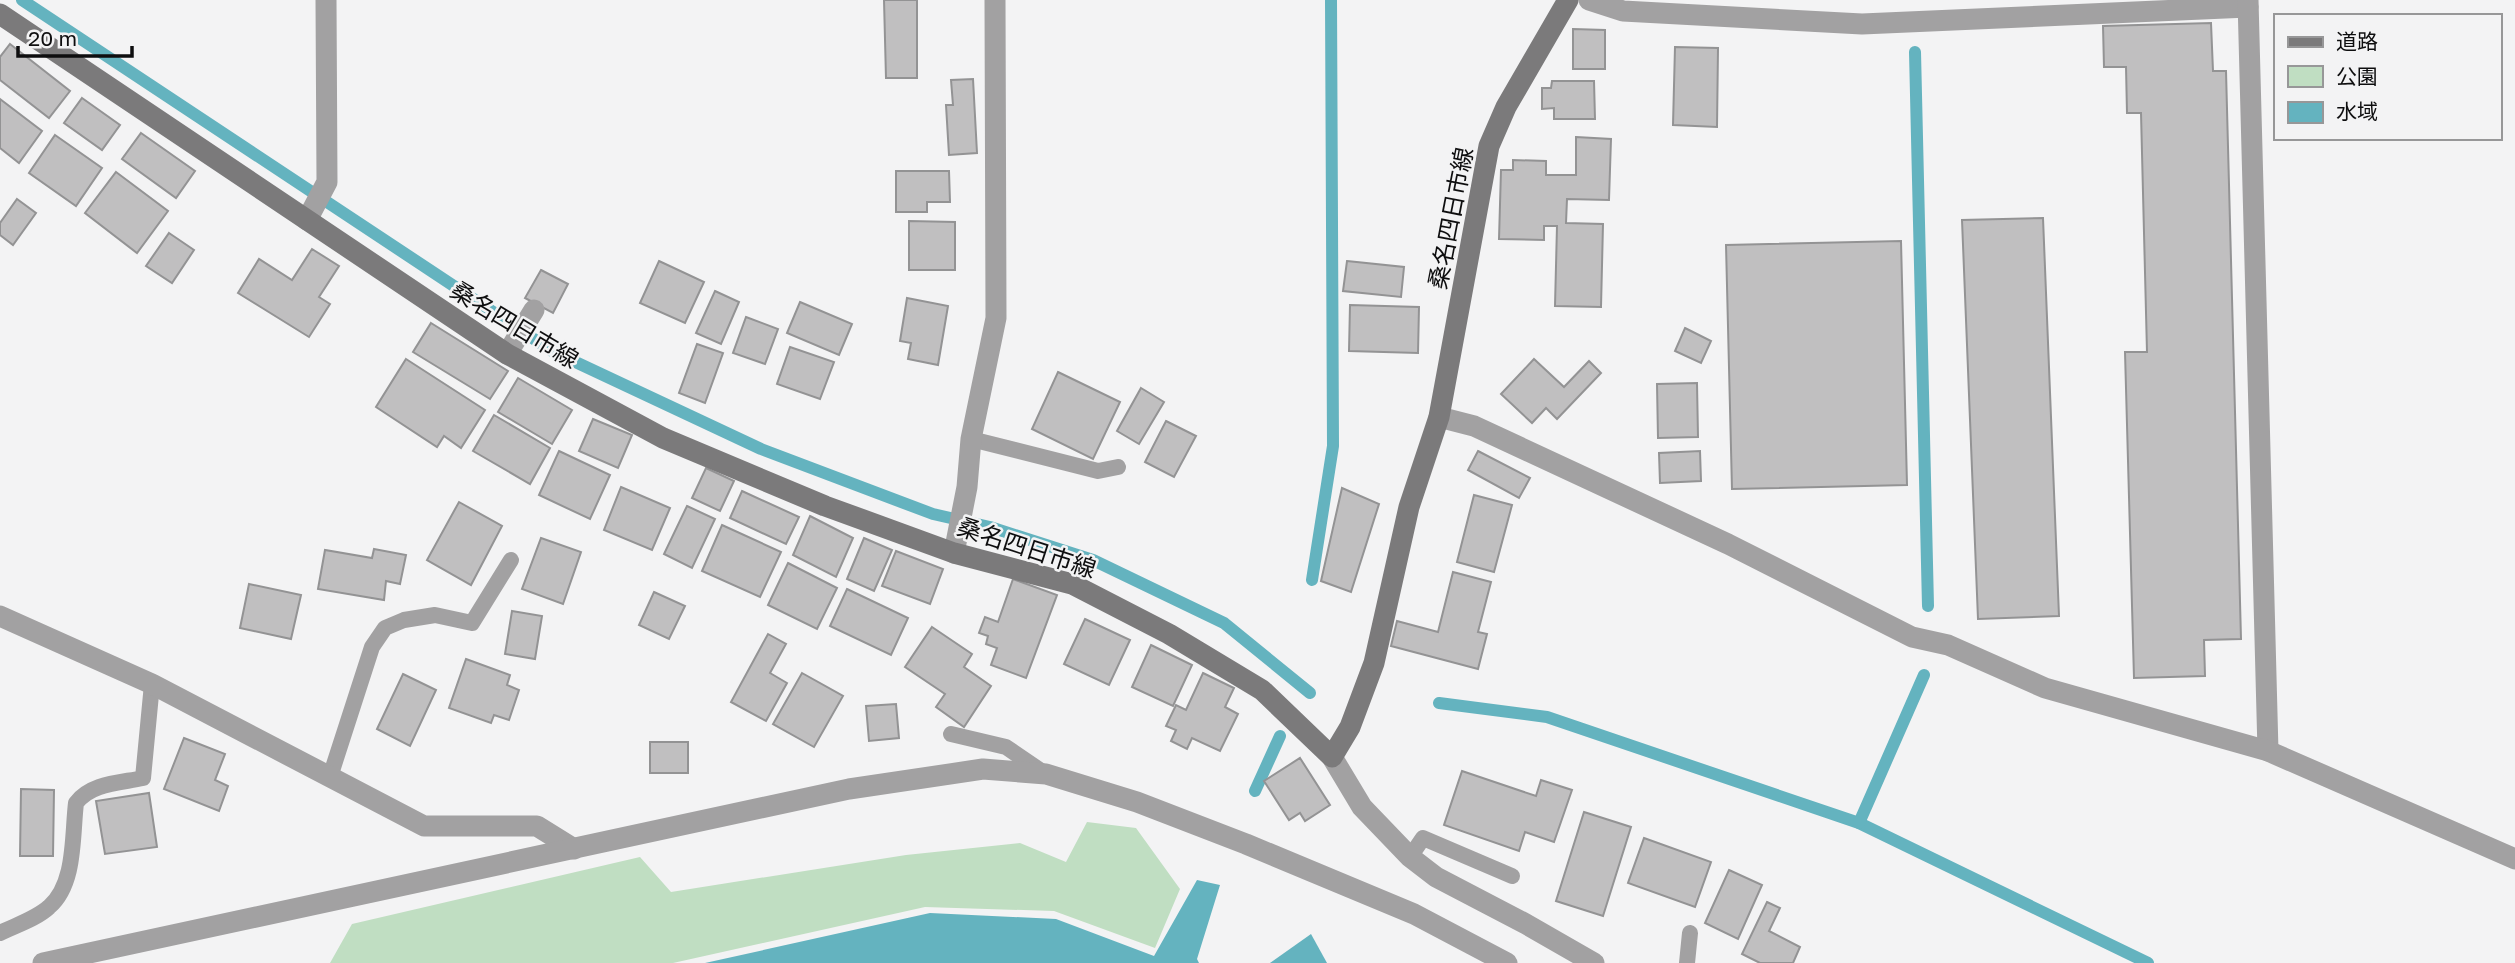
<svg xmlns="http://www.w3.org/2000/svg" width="2515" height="963" font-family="'Golos Text','Noto Sans JP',sans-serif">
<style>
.green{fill:#c0dec2}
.water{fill:#64b3bf}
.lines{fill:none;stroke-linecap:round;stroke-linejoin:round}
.stream{stroke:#64b3bf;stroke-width:12}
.building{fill:#c0bfc0;stroke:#939394;stroke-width:2}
.lane{stroke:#a2a1a2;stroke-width:16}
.street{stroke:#a2a1a2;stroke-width:21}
.secondary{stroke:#7b7a7b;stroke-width:21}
.labels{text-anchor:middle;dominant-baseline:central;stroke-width:5;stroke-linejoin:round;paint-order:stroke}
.street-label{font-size:24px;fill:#0e0e0f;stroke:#f3f3f4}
</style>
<rect width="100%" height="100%" fill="#f3f3f4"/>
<polygon class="green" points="1087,822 1136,828 1180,889 1155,948 1054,911 925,907 673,963 330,963 352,924 640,857 671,892 906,855 1020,843 1066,862"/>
<g class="water">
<polygon points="1197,880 1220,885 1197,959 1199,963 705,963 930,913 1056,919 1154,956"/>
<polygon points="1311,934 1327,963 1270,963"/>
</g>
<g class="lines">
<g class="stream">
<polyline points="22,0 552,351 761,449 933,514 990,527 1093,560 1224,623 1310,693"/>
<polyline points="1915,52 1928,606"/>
<polyline points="1312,580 1333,446 1331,0"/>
<polyline points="1439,703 1547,717 1859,823 2148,963"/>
<polyline points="1255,791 1280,736"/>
<polyline points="1859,823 1924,675"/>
</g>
</g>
<g class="building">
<polygon points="884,0 917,0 917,78 886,78"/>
<polygon points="2211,23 2213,71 2226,71 2241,639 2204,640 2205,676 2134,678 2125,352 2147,352 2141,113 2127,113 2126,67 2104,67 2103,26"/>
<polygon points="1573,29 1605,30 1605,69 1573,69"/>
<polygon points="10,44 70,91 49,118 0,80 0,57"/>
<polygon points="1675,47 1718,48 1717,127 1673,125"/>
<polygon points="973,79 977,153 949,155 946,105 953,105 951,80"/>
<polygon points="1552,81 1594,81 1595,119 1554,119 1554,108 1542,109 1542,88 1551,88"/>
<polygon points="82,98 120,125 102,150 64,123"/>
<polygon points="0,99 42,131 19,163 0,148"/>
<polygon points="141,133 195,171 176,198 122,159"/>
<polygon points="55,135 102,168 76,206 29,173"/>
<polygon points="1576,137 1611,139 1609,200 1567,199 1566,223 1603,224 1601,307 1555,306 1557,226 1544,226 1544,240 1499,239 1501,170 1513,170 1513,160 1546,161 1546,175 1576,175"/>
<polygon points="896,171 949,171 950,202 927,202 927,212 896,212"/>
<polygon points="116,172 168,211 137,253 85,213"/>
<polygon points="17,199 36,213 13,245 0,235 0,223"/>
<polygon points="2043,218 2059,616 1978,619 1962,220"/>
<polygon points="909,221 955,222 955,270 909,270"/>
<polygon points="169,233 194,250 172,283 146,266"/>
<polygon points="1901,241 1907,485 1732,489 1726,245"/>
<polygon points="312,249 339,266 319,297 330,304 309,337 238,293 259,259 292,280"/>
<polygon points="659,261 704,282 685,323 640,303"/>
<polygon points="1347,261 1404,267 1401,297 1343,291"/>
<polygon points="541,270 568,284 553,313 525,298"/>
<polygon points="715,291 739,302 721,344 696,333"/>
<polygon points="907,298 948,306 938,365 908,359 911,343 900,341"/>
<polygon points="800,302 852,324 839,355 787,333"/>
<polygon points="1350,305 1419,307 1418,353 1349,351"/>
<polygon points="746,317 778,329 765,364 733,353"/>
<polygon points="431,323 508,371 490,399 413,352"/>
<polygon points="1685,328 1711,341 1701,363 1675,351"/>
<polygon points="697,344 723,353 705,403 679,393"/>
<polygon points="790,347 834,362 820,399 777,384"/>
<polygon points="406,359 485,410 461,448 444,436 437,447 376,407"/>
<polygon points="1534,359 1564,387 1589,361 1601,373 1557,419 1546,408 1532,423 1501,394"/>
<polygon points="1058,372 1120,402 1093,459 1032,429"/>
<polygon points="518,378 572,410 552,444 498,412"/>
<polygon points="1697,383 1698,437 1658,438 1657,384"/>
<polygon points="1141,388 1164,402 1139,444 1117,431"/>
<polygon points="494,415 550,448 530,484 473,451"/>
<polygon points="593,419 632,435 618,468 579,451"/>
<polygon points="1166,421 1196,436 1174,477 1145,462"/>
<polygon points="559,451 610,475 590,519 539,495"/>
<polygon points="1478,451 1530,478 1519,498 1468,470"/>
<polygon points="1700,451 1701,481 1660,483 1659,453"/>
<polygon points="706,468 734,481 720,511 692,498"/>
<polygon points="621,487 670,508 652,550 604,530"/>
<polygon points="1342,488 1379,504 1351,592 1321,581"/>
<polygon points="742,491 799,517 786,544 730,518"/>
<polygon points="1474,495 1512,505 1494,572 1457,562"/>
<polygon points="459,502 502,526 471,585 427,560"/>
<polygon points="687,506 715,519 692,568 664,554"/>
<polygon points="810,516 853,538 836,577 793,555"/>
<polygon points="722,525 781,552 760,597 702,571"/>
<polygon points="541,538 581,552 563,604 522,589"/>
<polygon points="864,538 892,550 874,591 847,579"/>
<polygon points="374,549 406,555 400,584 386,581 384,600 318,589 325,550 372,558"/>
<polygon points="896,551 943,569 930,604 882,586"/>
<polygon points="788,563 837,588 817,629 768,605"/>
<polygon points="1453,572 1491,582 1478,632 1487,634 1478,669 1391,646 1397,621 1438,632"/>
<polygon points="1013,579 1057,595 1026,678 991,665 997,648 986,644 988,636 979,633 985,617 998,622"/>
<polygon points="249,584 301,595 291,639 240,628"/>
<polygon points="847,589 908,618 891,655 830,626"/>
<polygon points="654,592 685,606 669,639 639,625"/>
<polygon points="512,611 542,616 535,659 505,654"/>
<polygon points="1085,619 1130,640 1109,685 1064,664"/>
<polygon points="932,627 972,654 964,667 991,686 964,727 936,707 945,694 905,667"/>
<polygon points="768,634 786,644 770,673 787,683 766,721 731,702"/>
<polygon points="1151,645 1192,665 1173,706 1132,687"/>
<polygon points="466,659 510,675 507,685 519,690 509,720 494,715 491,723 449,708"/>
<polygon points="802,673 843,696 814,747 773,724"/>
<polygon points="1203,673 1234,688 1225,707 1238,714 1220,751 1192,738 1187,749 1171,741 1176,730 1166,726 1176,705 1186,710"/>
<polygon points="403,674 436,690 410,746 377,729"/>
<polygon points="896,704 899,738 869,741 866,706"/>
<polygon points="184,738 225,754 215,780 228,786 219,811 164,789"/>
<rect x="650" y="742" width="38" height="31"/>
<polygon points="1300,758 1330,805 1305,821 1300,813 1289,820 1264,781"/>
<polygon points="1462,771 1536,796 1541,780 1572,790 1554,842 1525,832 1519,851 1444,825"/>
<polygon points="21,789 54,790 53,856 20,856"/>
<polygon points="149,793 157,847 105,854 96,801"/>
<polygon points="1584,812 1631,827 1603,916 1556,901"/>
<polygon points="1644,838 1711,862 1695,907 1628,883"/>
<polygon points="1729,870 1762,885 1738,939 1705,923"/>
<polygon points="1767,902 1780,908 1769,931 1800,947 1793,963 1760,963 1742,954"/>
</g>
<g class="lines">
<g class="lane">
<polyline points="971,439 1098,471 1118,467"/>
<polyline points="951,734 1006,747 1044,773"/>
<polyline points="330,777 372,647 385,628 404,620 435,615 472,623 511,560"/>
<polyline points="1410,857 1423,838 1512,876"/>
<path d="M0 933C16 925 36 919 49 907 76 884 72 835 76 803 91 783 120 783 143 778L152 684"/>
<polyline points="1687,963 1690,933"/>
</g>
<g class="street">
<polyline points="1589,0 1623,11 1862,24 2248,7"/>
<polyline points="2248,0 2268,751"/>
<polyline points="307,220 327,182 326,0"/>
<polyline points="507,354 534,310"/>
<polyline points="1439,417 1474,426 1728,544 1912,637 1948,645 2045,688 2268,751 2515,859"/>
<polyline points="954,553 967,487 971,439 996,318 995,0"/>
<polyline points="0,616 152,684 424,826 537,826 574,849"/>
<polyline points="1332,757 1362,807 1410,857 1436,877 1526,924 1594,963"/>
<polyline points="43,963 849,789 983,769 1046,774 1137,802 1246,844 1414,914 1507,963"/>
</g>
<polyline class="secondary" points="0,14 507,354 663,438 825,506 954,553 1072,584 1169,634 1262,690 1332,757 1350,727 1374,663 1409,507 1439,417 1489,146 1506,107 1568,0"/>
</g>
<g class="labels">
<g class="street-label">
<text transform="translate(1450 218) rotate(-79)">桑名四日市線</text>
<text transform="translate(515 324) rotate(31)">桑名四日市線</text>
<text transform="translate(1027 547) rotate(18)">桑名四日市線</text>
</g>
</g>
<rect x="2274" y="14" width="228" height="126" fill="#f3f3f4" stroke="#979798" stroke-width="2"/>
<rect x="2288" y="37" width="35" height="10" fill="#7b7a7b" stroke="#979798" stroke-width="2"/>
<text x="2336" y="49" font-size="21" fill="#0e0e0f">道路</text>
<rect x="2288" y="66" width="35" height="21" fill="#c0dec2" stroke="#979798" stroke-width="2"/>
<text x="2336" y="84" font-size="21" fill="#0e0e0f">公園</text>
<rect x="2288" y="102" width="35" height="21" fill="#64b3bf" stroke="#979798" stroke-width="2"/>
<text x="2336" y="119" font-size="21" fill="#0e0e0f">水域</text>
<path d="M18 46v10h114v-10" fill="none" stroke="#0e0e0f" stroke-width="3.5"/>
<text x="28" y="46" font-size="21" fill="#0e0e0f" stroke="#f3f3f4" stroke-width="5" paint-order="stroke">20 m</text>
</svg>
